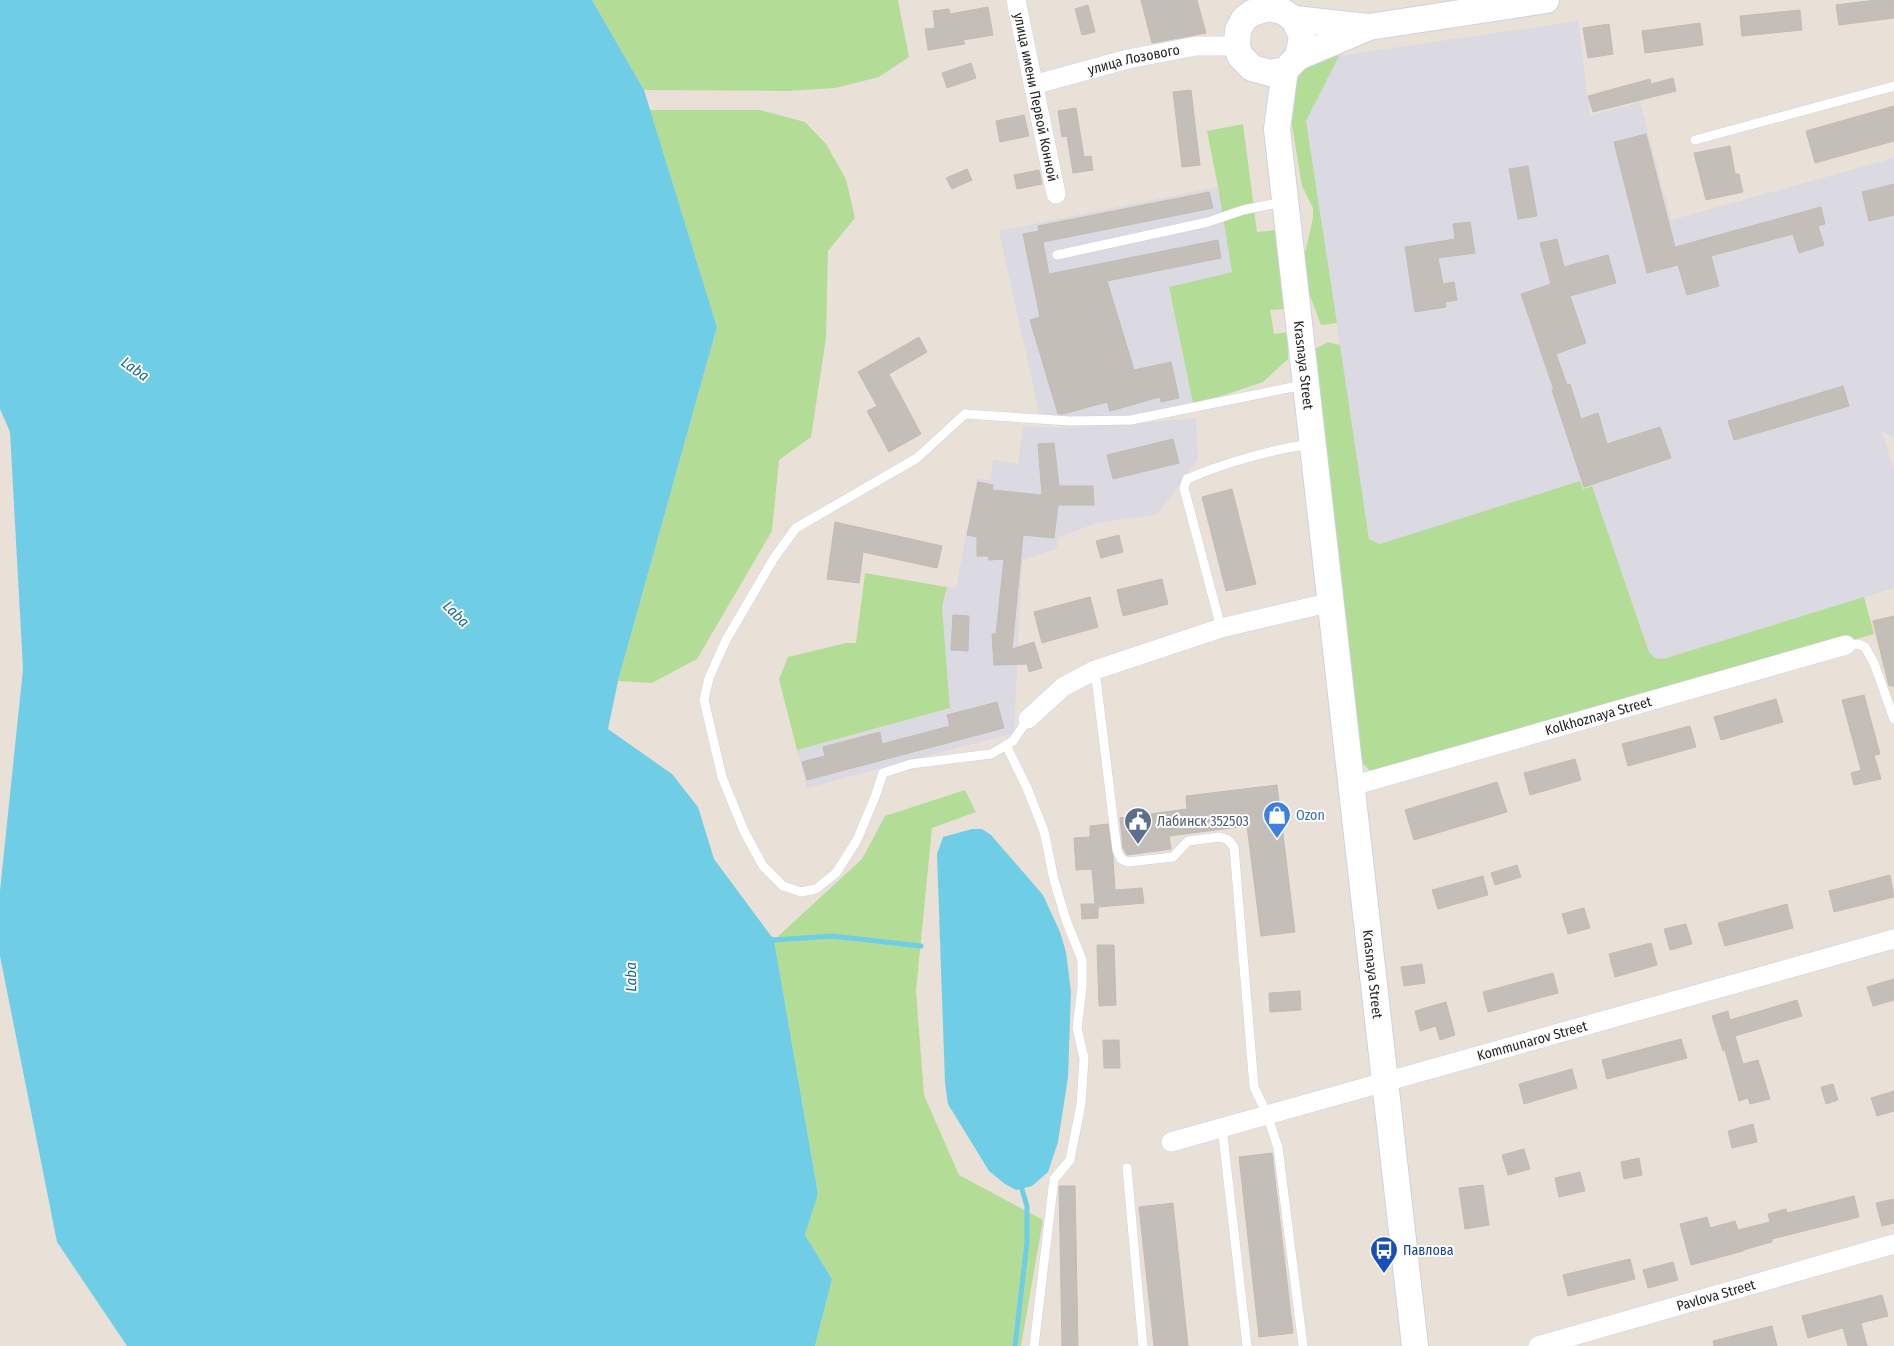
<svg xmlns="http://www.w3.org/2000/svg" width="1894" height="1346" font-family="'Fira Sans Condensed',sans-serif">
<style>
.industrial{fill:#dbd9e1}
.education{fill:#eaddc8}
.green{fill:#b3dd97}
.water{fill:#70cde6}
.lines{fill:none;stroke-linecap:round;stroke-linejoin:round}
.stream{stroke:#70cde6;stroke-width:5}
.building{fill:#c4beb8;stroke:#c3bcb3}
.lane-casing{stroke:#ced2df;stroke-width:10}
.street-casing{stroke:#ced2df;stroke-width:20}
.secondary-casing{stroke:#ced2df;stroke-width:28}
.lane{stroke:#fff;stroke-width:9}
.street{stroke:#fff;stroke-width:19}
.secondary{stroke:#fff;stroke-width:26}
.labels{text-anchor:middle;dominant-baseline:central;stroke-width:4;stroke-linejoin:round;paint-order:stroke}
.street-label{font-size:14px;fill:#262626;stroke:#fff}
.shop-label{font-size:14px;fill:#366cbe;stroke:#fff;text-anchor:start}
.service-label{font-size:14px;fill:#4e5e75;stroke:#fff;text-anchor:start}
.transit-label{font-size:14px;fill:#164399;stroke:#fff;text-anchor:start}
.water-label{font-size:15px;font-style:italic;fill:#156a8c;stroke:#fff}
</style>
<rect width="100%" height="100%" fill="#e9e1d8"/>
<g class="industrial">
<polygon points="1578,21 1590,116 1640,102 1671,220 1894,158 1894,438 1882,431 1894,472 1894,588 1663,659 1655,658 1649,652 1592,486 1380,544 1369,539 1306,121 1339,56"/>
<polygon points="1218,187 1232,272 1169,287 1193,403 1130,415 1069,419 1039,413 999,231"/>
<polygon points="1196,418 1198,460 1158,514 1097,523 1059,537 1056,549 1022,560 1014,733 807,788 797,750 950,708 942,607 947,587 956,588 977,478 990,481 993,460 1018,464 1023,426 1060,428 1132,424"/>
</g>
<polygon class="education" points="1894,615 1894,707 1870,621"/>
<g class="green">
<polygon points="592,0 898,0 909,57 879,77 835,88 787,91 644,90"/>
<polygon points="1326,53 1339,56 1306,121 1337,323 1321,325 1309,293 1303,262 1313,218 1313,208 1302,186 1290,113 1295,83 1308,60"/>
<polygon points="650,110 760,110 805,122 826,144 846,179 855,218 828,251 826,338 811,437 779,460 772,531 697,659 652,683 618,681 717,327"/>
<polygon points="1243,124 1257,232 1277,230 1284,309 1270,310 1274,334 1288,332 1288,359 1263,382 1221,396 1193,403 1169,287 1232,272 1218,187 1207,131"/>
<polygon points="1328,342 1340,345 1369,539 1380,544 1580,481 1583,489 1592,486 1649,652 1655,658 1663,659 1864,597 1874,634 1655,696 1371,772 1360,760 1334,533 1315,349"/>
<polygon points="865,573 947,587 942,607 950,708 797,750 779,679 788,657 846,643 856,643"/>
<polygon points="965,790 976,812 932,828 916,991 924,1095 959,1175 1043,1220 1021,1346 815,1346 832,1279 805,1235 818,1194 774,940 862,859 885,816"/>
</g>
<g class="water">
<polygon points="0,0 592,0 644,90 717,327 618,681 608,729 672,774 698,807 714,859 774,940 818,1194 805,1235 832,1279 815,1346 127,1346 57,1242 0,956 0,891 23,669 10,432 0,409"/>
<polygon points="972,829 982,829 991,835 1043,895 1060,932 1066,952 1071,992 1068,1077 1058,1142 1048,1172 1032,1186 1016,1190 1005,1184 989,1171 948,1104 945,1083 937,854 943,837"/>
</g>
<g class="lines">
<g class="stream">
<polyline points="767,938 774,940 832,936 921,946"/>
<polyline points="1015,1346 1027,1242 1027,1206 1020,1183"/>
</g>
</g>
<g class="building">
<polygon points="1141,0 1197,0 1206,33 1152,43"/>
<polygon points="1876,0 1894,0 1894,18 1839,25 1836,5"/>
<polygon points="1088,5 1095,32 1082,35 1075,9"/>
<polygon points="988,7 993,35 963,40 965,44 928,50 925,29 935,28 933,11 949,9 950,14"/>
<polygon points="1800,10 1802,30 1742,36 1740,16"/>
<polygon points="1700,23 1703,45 1645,53 1642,31"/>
<polygon points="1609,24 1613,54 1588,58 1583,28"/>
<polygon points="971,63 976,78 947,88 942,73"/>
<polygon points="1673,78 1676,91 1593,112 1588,96 1650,79 1651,84"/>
<polygon points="1191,90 1200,165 1182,167 1173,92"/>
<polygon points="1894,106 1894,141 1815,163 1806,131"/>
<polygon points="1076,108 1084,157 1091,156 1093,170 1073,173 1067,136 1062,137 1058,111"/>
<polygon points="1024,115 1029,136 1000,142 996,121"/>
<polygon points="1646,134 1675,247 1821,207 1825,224 1818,226 1824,245 1799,253 1793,234 1711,256 1719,286 1687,295 1678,265 1647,273 1614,142"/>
<polygon points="1730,146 1735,174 1739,174 1743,192 1706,200 1694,153"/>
<polygon points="1528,166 1537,216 1518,219 1509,169"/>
<polygon points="967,169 972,180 952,189 946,178"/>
<polygon points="1039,170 1042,184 1017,189 1014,175"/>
<polygon points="1894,184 1894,215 1869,221 1862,192"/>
<polygon points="1209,192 1213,208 1043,242 1049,274 1218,240 1221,258 1107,281 1134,370 1171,362 1179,398 1161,402 1160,397 1110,411 1107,402 1063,414 1058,414 1030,320 1040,317 1023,234 1039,231 1038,226"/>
<polygon points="1470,222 1475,253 1438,258 1443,284 1454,282 1457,300 1445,302 1446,307 1415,312 1405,247 1455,239 1453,224"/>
<polygon points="1557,239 1564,267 1608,255 1616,283 1570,296 1586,343 1556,354 1567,385 1570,384 1581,419 1598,413 1607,444 1660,427 1671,458 1584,487 1552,390 1554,390 1521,294 1551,284 1540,243"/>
<polygon points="919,337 927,352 889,374 921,434 889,452 867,411 877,406 858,372"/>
<polygon points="1843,386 1849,406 1734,440 1728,421"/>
<polygon points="1173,439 1179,463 1113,479 1107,455"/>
<polygon points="1054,443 1059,486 1093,486 1094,505 1058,505 1054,538 1023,535 1012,649 1034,642 1042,668 1029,672 1027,664 994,665 992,634 996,634 1004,559 989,560 988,556 977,556 977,537 967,535 978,482 993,485 992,490 1042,495 1038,444"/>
<polygon points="1232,489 1256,584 1226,591 1202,497"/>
<polygon points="835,522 942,546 937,568 863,552 859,583 827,579"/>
<polygon points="1119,535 1123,552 1101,558 1096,541"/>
<polygon points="1162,579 1168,604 1123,616 1117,590"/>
<polygon points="1090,597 1098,627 1042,643 1034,612"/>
<polygon points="953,615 969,616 968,651 951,650"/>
<polygon points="1894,616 1894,686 1889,686 1873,621"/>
<polygon points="1864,695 1880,754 1874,755 1881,779 1854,785 1851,773 1861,770 1842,700"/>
<polygon points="1776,699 1783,722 1721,740 1714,717"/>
<polygon points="997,702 1004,728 807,780 802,762 825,756 823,747 880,732 882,744 950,726 947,715"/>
<polygon points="1690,726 1696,747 1628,766 1622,744"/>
<polygon points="1575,759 1581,780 1530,795 1524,773"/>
<polygon points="1497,782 1507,812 1414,840 1405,810"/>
<polygon points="1277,785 1295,932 1261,936 1247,826 1169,836 1171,849 1127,855 1123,848 1120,818 1187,809 1186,796"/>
<polygon points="1108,824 1113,857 1115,890 1142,888 1144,903 1098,907 1098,918 1082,919 1081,904 1095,904 1092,869 1076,870 1074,838 1090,837 1090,826"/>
<polygon points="1517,865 1521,877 1495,885 1491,873"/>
<polygon points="1890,875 1894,897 1834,912 1829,891"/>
<polygon points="1483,876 1488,895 1438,909 1432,890"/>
<polygon points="1787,904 1793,928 1725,946 1718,923"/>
<polygon points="1584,908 1590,928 1568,934 1562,914"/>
<polygon points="1686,924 1692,944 1670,950 1664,929"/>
<polygon points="1651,943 1657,965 1615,977 1609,954"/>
<polygon points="1097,945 1114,945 1116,1005 1099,1006"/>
<polygon points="1422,964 1425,983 1404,986 1401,967"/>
<polygon points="1553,973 1558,993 1488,1012 1483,992"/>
<polygon points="1894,979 1894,1000 1873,1006 1867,987"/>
<polygon points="1300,991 1301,1010 1270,1012 1269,993"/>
<polygon points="1797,1000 1802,1016 1735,1036 1743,1064 1758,1060 1770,1099 1750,1104 1748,1098 1739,1101 1725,1050 1723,1051 1712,1016 1728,1011 1730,1020"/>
<polygon points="1446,1002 1455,1035 1440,1040 1436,1026 1420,1031 1415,1011"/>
<polygon points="1681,1039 1687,1058 1607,1079 1602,1060"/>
<polygon points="1103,1040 1119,1040 1120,1068 1104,1068"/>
<polygon points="1572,1069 1577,1088 1524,1104 1519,1084"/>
<polygon points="1833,1084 1838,1100 1826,1104 1821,1087"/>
<polygon points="1894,1091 1894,1111 1877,1116 1871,1098"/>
<polygon points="1753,1124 1757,1142 1732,1148 1728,1131"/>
<polygon points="1524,1149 1530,1169 1508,1175 1502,1155"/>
<polygon points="1272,1153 1293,1333 1259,1337 1239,1157"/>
<polygon points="1639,1158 1642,1175 1624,1179 1621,1162"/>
<polygon points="1580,1172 1585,1191 1559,1197 1555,1178"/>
<polygon points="1483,1185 1489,1225 1465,1229 1459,1188"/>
<polygon points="1059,1186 1075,1186 1078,1346 1062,1346"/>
<polygon points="1854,1196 1859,1217 1772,1239 1772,1242 1743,1250 1743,1251 1691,1265 1680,1224 1707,1217 1710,1228 1735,1221 1738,1230 1770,1222 1768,1214 1786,1209 1787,1213"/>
<polygon points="1894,1199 1894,1223 1882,1226 1876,1203"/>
<polygon points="1173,1203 1188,1346 1154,1346 1139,1207"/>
<polygon points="1630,1259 1635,1279 1568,1296 1563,1275"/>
<polygon points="1673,1262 1678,1280 1648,1288 1643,1270"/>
<polygon points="1882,1295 1888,1316 1861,1323 1867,1346 1848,1346 1843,1328 1808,1338 1802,1316"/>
<polygon points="1772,1326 1777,1346 1714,1346 1713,1341"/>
</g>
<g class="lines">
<g class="lane-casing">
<g id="lane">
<polyline points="1695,140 1894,86"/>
<polyline points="1057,255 1208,222 1243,210 1283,202"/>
<path d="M1221 628 1184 488 1187 479C1224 463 1270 450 1310 444"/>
<polyline points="1846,645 1858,644 1865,647 1874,663 1894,719"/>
<polyline points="1095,670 1117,850 1121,859 1128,862 1173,857 1188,841 1219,837 1227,839 1234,847 1254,1087 1267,1114 1278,1148 1303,1346"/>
<polyline points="1028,719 1013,741 991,754 911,764 883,773 875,797 857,840 836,873 816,889 801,892 783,886 763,866 744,831 722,777 704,700 709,678 726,640 774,558 796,528 917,458 965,414 1070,421 1131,420 1303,385"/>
<polyline points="1006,745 1027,788 1044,831 1054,880 1066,920 1082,960 1082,988 1077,1028 1084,1058 1081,1104 1070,1160 1054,1179 1034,1346"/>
<polyline points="1222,1127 1247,1346"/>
<polyline points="1127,1168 1143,1346"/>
</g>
</g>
<g class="street-casing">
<g id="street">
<path id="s1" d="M1016 0 1056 194"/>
<path id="s2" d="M1033 85 1128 59 1196 46H1237"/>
<polyline points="1028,719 1063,687 1095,670 1221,628 1332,602"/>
<path id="s3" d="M1352 786 1846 645"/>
<path id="s4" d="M1171 1142 1894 939"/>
<path id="s5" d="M1538 1346 1894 1244"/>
</g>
</g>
<g class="secondary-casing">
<g id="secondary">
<polyline points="1294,19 1368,27"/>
<polyline points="1298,57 1369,27 1546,0"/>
<path id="s6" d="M1285 70 1270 73 1252 68 1240 56 1237 46 1238 30 1244 19 1252 13 1268 8 1282 11 1294 19 1302 37 1298 57 1285 70 1277 129 1415 1346"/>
</g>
</g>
<use href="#lane" class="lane"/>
<use href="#street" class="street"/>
<use href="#secondary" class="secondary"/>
</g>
<defs>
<g id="shop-pin" transform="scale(1.4375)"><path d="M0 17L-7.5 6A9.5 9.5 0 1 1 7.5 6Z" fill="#3f7fe0" stroke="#fff"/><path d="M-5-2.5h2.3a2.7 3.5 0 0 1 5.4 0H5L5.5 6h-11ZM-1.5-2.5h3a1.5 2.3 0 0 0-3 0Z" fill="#fff"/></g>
<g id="civic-pin" transform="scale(1.4375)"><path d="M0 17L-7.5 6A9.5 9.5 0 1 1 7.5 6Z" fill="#5c6f8a" stroke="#fff"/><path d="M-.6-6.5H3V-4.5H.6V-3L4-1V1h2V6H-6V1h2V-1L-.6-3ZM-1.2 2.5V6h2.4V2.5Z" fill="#fff"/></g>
<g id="bus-pin" transform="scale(1.4375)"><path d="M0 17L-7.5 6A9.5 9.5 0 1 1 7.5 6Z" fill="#1a4fb4" stroke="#fff"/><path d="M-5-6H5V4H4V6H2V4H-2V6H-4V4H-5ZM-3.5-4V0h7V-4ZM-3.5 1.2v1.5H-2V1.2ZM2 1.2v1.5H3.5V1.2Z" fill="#fff"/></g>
</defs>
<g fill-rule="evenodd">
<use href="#shop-pin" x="1277" y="815"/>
<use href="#civic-pin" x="1138" y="821"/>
<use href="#bus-pin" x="1384" y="1250"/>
</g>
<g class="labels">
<g class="street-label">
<text stroke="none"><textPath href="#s2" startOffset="104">улица Лозового</textPath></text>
<text stroke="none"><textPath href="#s1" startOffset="99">улица имени Первой Конной</textPath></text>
<text stroke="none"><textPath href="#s6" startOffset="501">Krasnaya Street</textPath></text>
<text stroke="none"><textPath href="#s3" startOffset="256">Kolkhoznaya Street</textPath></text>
<text stroke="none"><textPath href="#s6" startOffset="1114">Krasnaya Street</textPath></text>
<text stroke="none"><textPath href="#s4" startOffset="375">Kommunarov Street</textPath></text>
<text stroke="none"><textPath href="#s5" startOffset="185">Pavlova Street</textPath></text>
</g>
<g class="shop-label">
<text x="1296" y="815">Ozon</text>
</g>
<g class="service-label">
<text x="1157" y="821">Лабинск 352503</text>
</g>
<g class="transit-label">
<text x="1403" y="1250">Павлова</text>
</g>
<g class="water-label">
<text transform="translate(135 369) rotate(35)">Laba</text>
<text transform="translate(456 614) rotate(45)">Laba</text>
<text transform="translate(631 977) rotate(-91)">Laba</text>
</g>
</g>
</svg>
